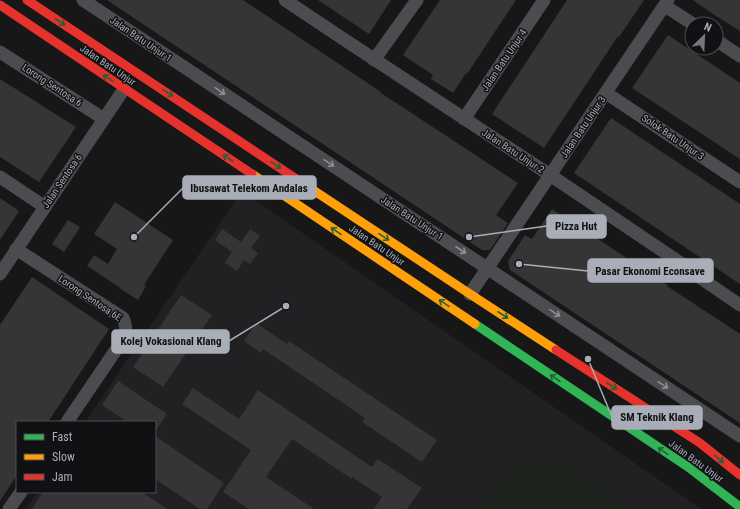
<svg xmlns="http://www.w3.org/2000/svg" width="740" height="509" font-family="'Roboto Condensed',sans-serif">
<style>
.built{fill:#212123}
.green{fill:#1d241e}
.building{fill:#353536}
.lines{fill:none;stroke-linecap:round;stroke-linejoin:round}
.street{stroke:#4b4c50;stroke-width:13}
.fast{stroke:#30b455;stroke-width:9}
.slow{stroke:#ff9f0a;stroke-width:9}
.jam{stroke:#e5322d;stroke-width:9}
.oneway{stroke:#206234}
.oneway2{stroke:#8c9099}
.labels{text-anchor:middle;dominant-baseline:central;stroke-width:3;stroke-linejoin:round;paint-order:stroke}
.street-label{font-size:10px;fill:#a8adb8;stroke:#111113}
.leader{fill:none;stroke:#a8adb8;stroke-width:1.5}
.callout-dot{fill:#a8adb8;stroke:#111113;stroke-width:1.5}
.callout{fill:#a8adb8;stroke:#a8adb8;stroke-width:1.5}
.callout-label{font-size:11px;text-anchor:middle;font-weight:bold;fill:#111}
</style>
<rect width="100%" height="100%" fill="#171717"/>
<polygon class="built" points="242,191 701,509 26,509 38,492 155,492 155,422 85,422"/>
<polygon class="green" points="529,462 554,463 580,473 631,509 483,509 492,489 509,471"/>
<g class="building">
<polygon points="107,0 243,0 381,92 381,93 518,183 496,215 508,223 490,250 482,250"/>
<polygon points="318,0 391,0 369,34"/>
<polygon points="440,0 516,0 473,65 468,73 466,73 453,93 431,79 433,75 403,55"/>
<polygon points="567,0 644,0 619,37 618,36 544,148 492,114"/>
<polygon points="693,0 740,0 740,31 710,12"/>
<polygon points="668,35 740,83 740,159 632,88"/>
<polygon points="0,79 76,127 39,182 0,157"/>
<polygon points="611,118 740,204 740,284 574,173"/>
<polygon points="0,198 19,211 0,240"/>
<polygon points="115,202 173,240 144,285 146,286 138,300 119,288 119,287 87,266 94,255 108,264 117,249 94,234"/>
<polygon points="552,209 668,285 667,286 740,334 740,423 510,270 508,261 525,235 532,239"/>
<polygon points="68,220 80,227 64,252 52,244"/>
<polygon points="222,229 241,242 250,229 260,236 251,248 258,253 250,264 244,260 237,271 225,263 232,252 215,240"/>
<polygon points="32,277 109,329 48,422 17,422 17,475 0,501 0,325"/>
<polygon points="181,295 212,315 163,387 133,367"/>
<polygon points="256,323 287,344 289,341 437,440 422,462 362,422 365,418 263,349 261,353 244,341"/>
<polygon points="118,381 167,414 155,432 155,422 127,422 102,405"/>
<polygon points="193,388 239,419 258,390 372,467 378,459 422,488 407,509 374,509 382,497 352,477 352,479 292,439 266,477 314,509 249,509 223,492 251,450 182,404"/>
<polygon points="155,436 224,483 207,509 200,509 155,479"/>
<polygon points="43,492 142,492 167,509 32,509"/>
</g>
<g class="lines">
<g class="street">
<polyline points="83,0 740,436"/>
<path d="M285 0C373 59 462 117 550 175 595 205 640 236 685 266L699 277 740 305"/>
<polyline points="665,6 693,24"/>
<polyline points="716,40 740,56"/>
<polyline points="0,52 104,119"/>
<polyline points="374,60 417,0"/>
<polyline points="606,93 740,182"/>
<polyline points="464,119 544,0"/>
<polyline points="0,177 45,207"/>
<path d="M16 249 123 318C126 324 126 329 126 335L67 422"/>
<polyline points="0,274 124,89"/>
<polyline points="470,294 668,0"/>
<polyline points="9,509 21,492"/>
</g>
<polyline class="fast" points="475,324 688,467 740,507"/>
<g class="slow">
<polyline points="252,174 475,324"/>
<polyline points="301,182 470,294 556,350"/>
</g>
<g class="jam">
<polyline points="27,0 301,182"/>
<polyline points="0,5 252,174"/>
<polyline points="556,350 700,443 740,475"/>
</g>
</g>
<defs><path id="oneway-shaft" d="M-6 0H5M1.5-3L5.5 0L1.5 3" fill="none" stroke-width="1.6" stroke-linecap="round" stroke-linejoin="round"/></defs>
<g class="oneway">
<use href="#oneway-shaft" transform="translate(60 22) rotate(34)"/>
<use href="#oneway-shaft" transform="translate(108 78) rotate(-146)"/>
<use href="#oneway-shaft" transform="translate(168 93) rotate(34)"/>
<use href="#oneway-shaft" transform="translate(228 158) rotate(-146)"/>
<use href="#oneway-shaft" transform="translate(276 165) rotate(34)"/>
<use href="#oneway-shaft" transform="translate(336 231) rotate(-146)"/>
<use href="#oneway-shaft" transform="translate(384 237) rotate(34)"/>
<use href="#oneway-shaft" transform="translate(444 303) rotate(-146)"/>
<use href="#oneway-shaft" transform="translate(503 315) rotate(33)"/>
<use href="#oneway-shaft" transform="translate(555 378) rotate(-146)"/>
<use href="#oneway-shaft" transform="translate(612 386) rotate(33)"/>
<use href="#oneway-shaft" transform="translate(663 451) rotate(-146)"/>
<use href="#oneway-shaft" transform="translate(719 459) rotate(39)"/>
</g>
<g class="oneway2">
<use href="#oneway-shaft" transform="translate(220 91) rotate(34)"/>
<use href="#oneway-shaft" transform="translate(329 163) rotate(34)"/>
<use href="#oneway-shaft" transform="translate(461 250) rotate(33)"/>
<use href="#oneway-shaft" transform="translate(555 313) rotate(34)"/>
<use href="#oneway-shaft" transform="translate(663 385) rotate(34)"/>
</g>
<g class="labels">
<g class="street-label">
<text transform="translate(141 39) rotate(34)">Jalan Batu Unjur 1</text>
<text transform="translate(504 60) rotate(-56)">Jalan Batu Unjur 4</text>
<text transform="translate(108 65) rotate(34)">Jalan Batu Unjur</text>
<text transform="translate(52 85) rotate(33)">Lorong Sentosa 6</text>
<text transform="translate(583 127) rotate(-56)">Jalan Batu Unjur 3</text>
<text transform="translate(673 137) rotate(34)">Solok Batu Unjur 3</text>
<text transform="translate(513 151) rotate(33)">Jalan Batu Unjur 2</text>
<text transform="translate(62 181) rotate(-56)">Jalan Sentosa 6</text>
<text transform="translate(412 218) rotate(33)">Jalan Batu Unjur 1</text>
<text transform="translate(377 245) rotate(34)">Jalan Batu Unjur</text>
<text transform="translate(90 298) rotate(34)">Lorong Sentosa 6E</text>
<text transform="translate(696 461) rotate(36)">Jalan Batu Unjur</text>
</g>
</g>
<path class="leader" d="M134 237L183 188M469 237L547 226M519 264L588 271M286 306L229 341M588 359L612 417"/>
<g class="callout-dot">
<circle cx="134" cy="237" r="4"/>
<circle cx="469" cy="237" r="4"/>
<circle cx="519" cy="264" r="4"/>
<circle cx="286" cy="306" r="4"/>
<circle cx="588" cy="359" r="4"/>
</g>
<g class="callout">
<rect x="183" y="176" width="133" height="23" rx="4"/>
<rect x="547" y="215" width="59" height="23" rx="4"/>
<rect x="588" y="259" width="125" height="23" rx="4"/>
<rect x="112" y="330" width="117" height="23" rx="4"/>
<rect x="612" y="406" width="90" height="23" rx="4"/>
</g>
<g class="callout-label">
<text x="249" y="192">Ibusawat Telekom Andalas</text>
<text x="576" y="230">Pizza Hut</text>
<text x="650" y="275">Pasar Ekonomi Econsave</text>
<text x="171" y="345">Kolej Vokasional Klang</text>
<text x="657" y="421">SM Teknik Klang</text>
</g>
<rect x="16" y="421" width="140" height="72" fill="#111113" stroke="#4d4f55"/>
<rect x="24" y="434" width="20" height="6" fill="#30b455" stroke="#4d4f55"/>
<text x="52" y="441" font-size="12" fill="#a8adb8">Fast</text>
<rect x="24" y="454" width="20" height="6" fill="#ff9f0a" stroke="#4d4f55"/>
<text x="52" y="461" font-size="12" fill="#a8adb8">Slow</text>
<rect x="24" y="474" width="20" height="6" fill="#e5322d" stroke="#4d4f55"/>
<text x="52" y="481" font-size="12" fill="#a8adb8">Jam</text>
<g transform="translate(704 36) rotate(24)"><circle r="19" fill="#111113" stroke="#4d4f55"/>
<path d="M0-3L7 15L0 10L-7 15Z" fill="#757880"/>
<text y="-6" font-size="11" font-weight="bold" text-anchor="middle" fill="#a8adb8">N</text>
</g>
</svg>
